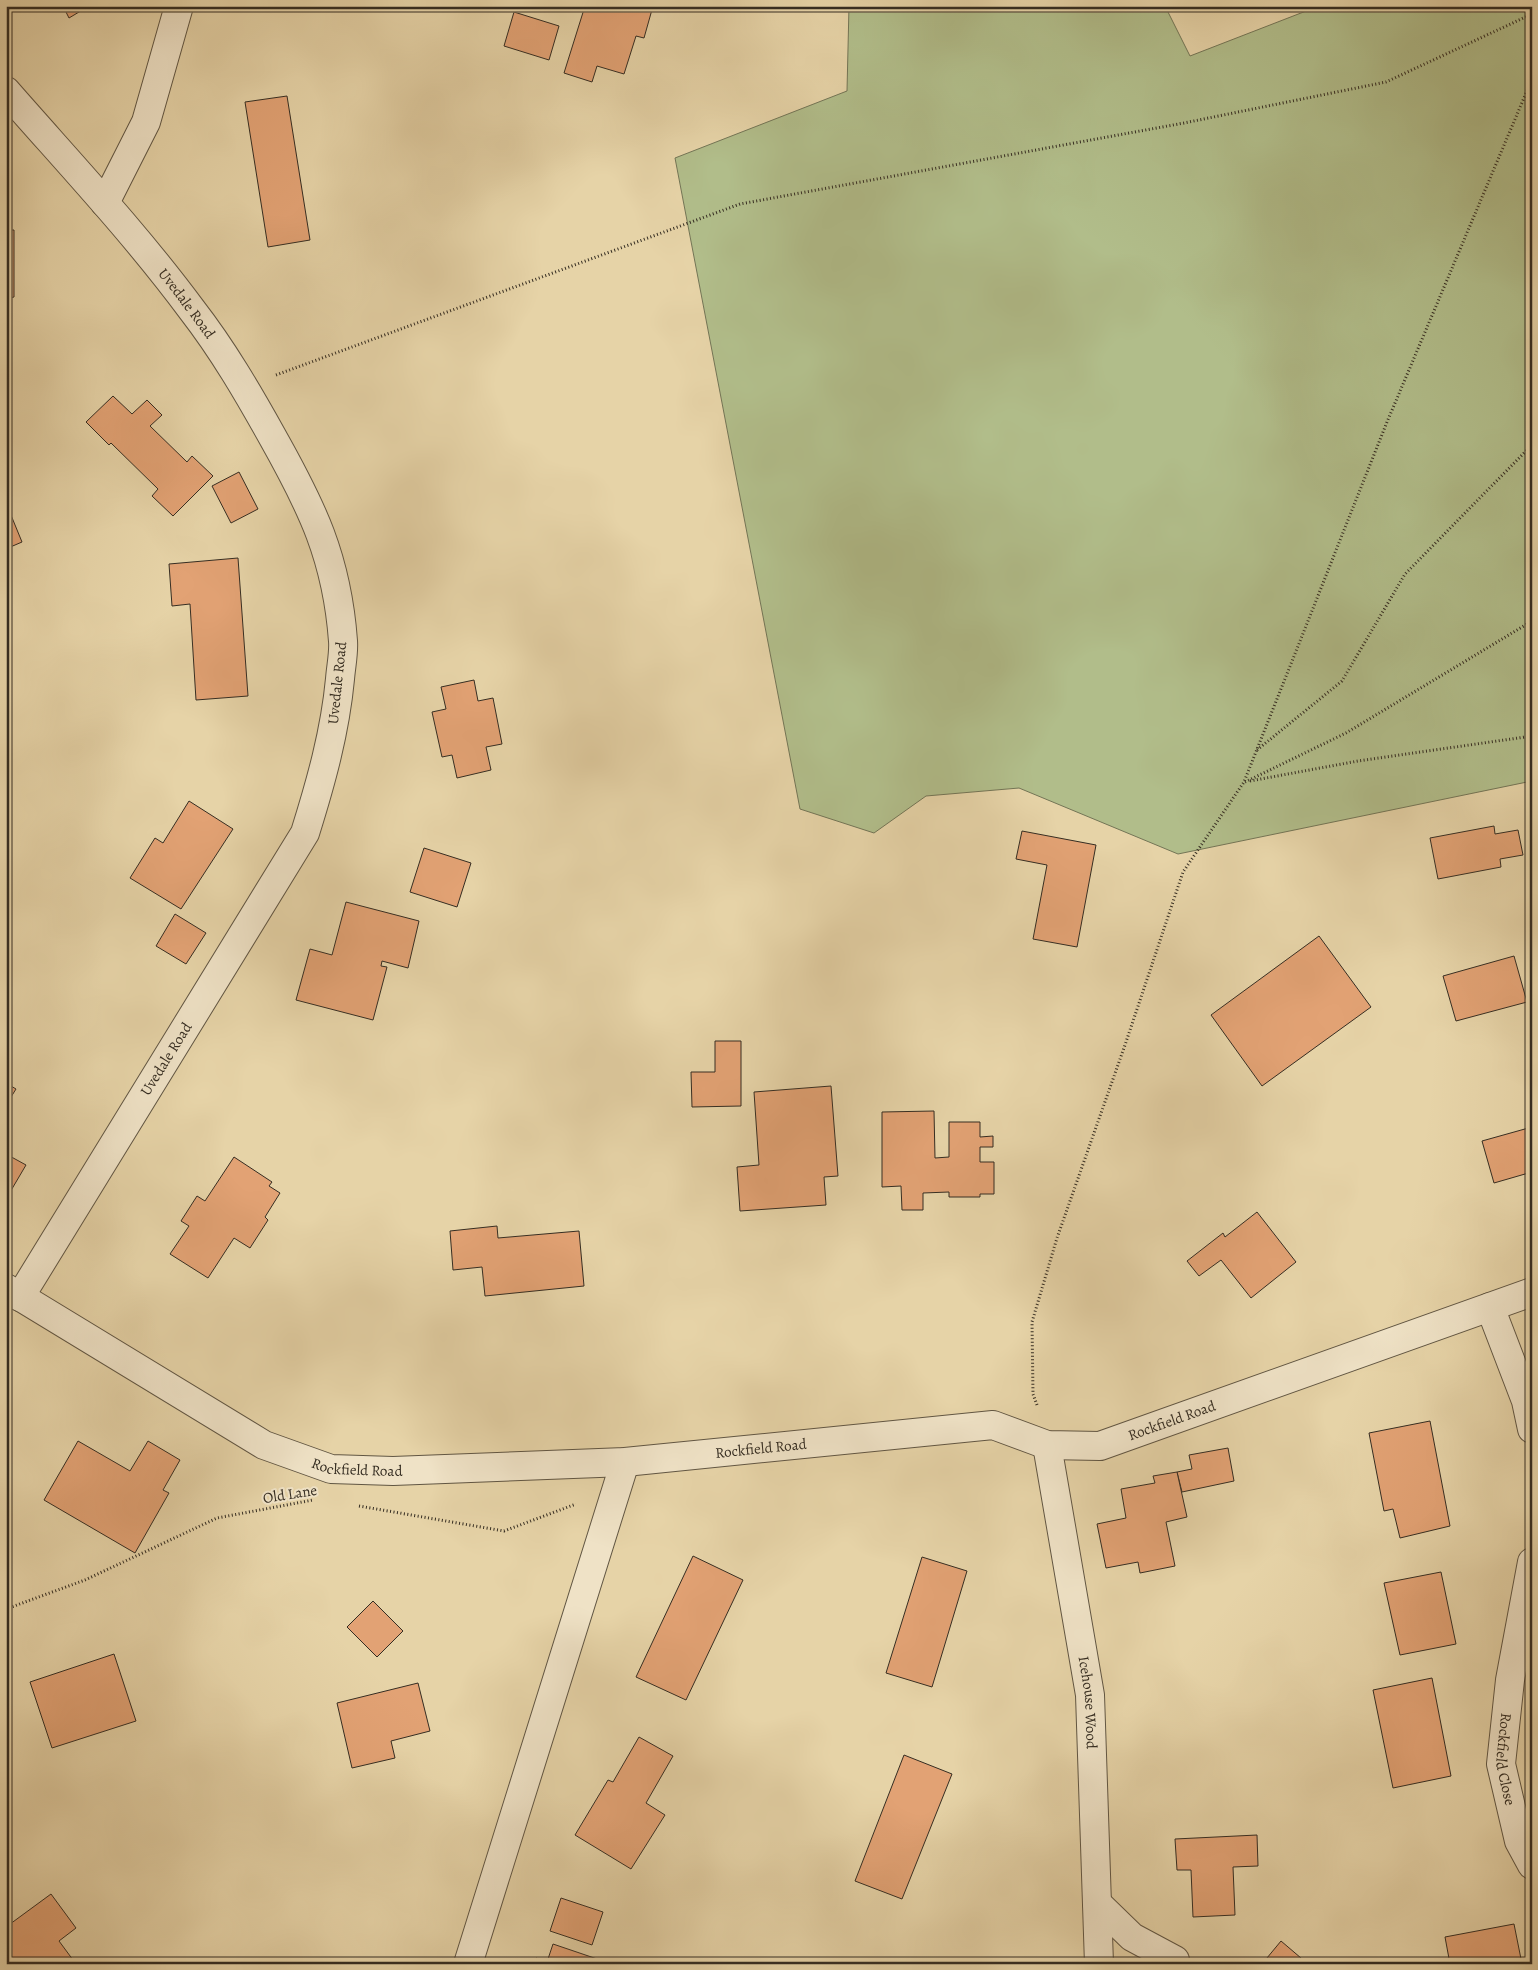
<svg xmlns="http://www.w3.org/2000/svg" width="1538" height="1970" font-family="Alegreya,serif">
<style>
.green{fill:#b1bd8a;stroke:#737556}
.building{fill:#e2a274;stroke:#352d22}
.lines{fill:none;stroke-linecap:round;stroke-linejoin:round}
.minor-casing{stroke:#615643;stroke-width:30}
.path{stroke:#352d22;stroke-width:3;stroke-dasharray:1 2.5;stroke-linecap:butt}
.minor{stroke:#efe2c6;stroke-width:28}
.labels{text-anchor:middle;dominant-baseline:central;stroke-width:4;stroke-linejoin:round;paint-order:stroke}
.street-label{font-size:15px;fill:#352d22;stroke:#efe2c6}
</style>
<rect width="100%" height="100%" fill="#e6d3a7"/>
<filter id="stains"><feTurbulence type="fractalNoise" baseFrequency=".004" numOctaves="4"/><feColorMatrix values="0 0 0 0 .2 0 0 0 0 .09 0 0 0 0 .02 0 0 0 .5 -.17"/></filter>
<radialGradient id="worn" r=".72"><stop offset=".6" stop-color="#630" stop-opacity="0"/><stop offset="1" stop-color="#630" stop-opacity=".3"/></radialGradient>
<polygon class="green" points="849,6 1165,6 1190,56 1319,6 1532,6 1532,781 1178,854 1019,788 926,796 874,833 800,809 675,158 847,91"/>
<g class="building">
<polygon points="63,6 89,6 69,18"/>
<polygon points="585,6 653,6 644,38 636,36 624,74 597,66 592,82 564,73"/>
<polygon points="514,12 559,26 549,60 504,46"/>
<polygon points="287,96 310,240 268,247 245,102"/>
<polygon points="6,230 14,230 14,297 10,298 9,320 6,320"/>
<polygon points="113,396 132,414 147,400 162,415 150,426 187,462 192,456 213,476 173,516 152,496 158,489 111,443 109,445 86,422"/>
<polygon points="239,472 258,509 231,523 212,486"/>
<polygon points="6,503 22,542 8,548 9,554 6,554"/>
<polygon points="238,558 248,696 196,700 190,604 172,606 169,564"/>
<polygon points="474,680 478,701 493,698 502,744 486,747 491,770 457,778 452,755 442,757 432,712 446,709 441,687"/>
<polygon points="189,801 233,829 181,909 130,878 155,838 163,843"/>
<polygon points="1494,826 1495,834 1518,830 1523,855 1500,859 1501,867 1438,879 1430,838"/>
<polygon points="1022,831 1096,845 1077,947 1033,939 1047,865 1016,859"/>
<polygon points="424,848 471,863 457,907 410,892"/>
<polygon points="346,902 419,921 408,968 382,961 381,966 387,967 373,1020 296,1000 310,949 332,955"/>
<polygon points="175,914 206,933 186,964 156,946"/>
<polygon points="1319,936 1371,1007 1262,1086 1211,1015"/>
<polygon points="1514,956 1527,1002 1456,1021 1443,976"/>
<polygon points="715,1041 741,1041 741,1106 692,1107 691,1072 715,1072"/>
<polygon points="6,1083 16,1089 6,1105"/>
<polygon points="831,1086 838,1176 824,1177 826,1205 740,1211 737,1167 759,1165 754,1092"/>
<polygon points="934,1111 935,1158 949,1157 949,1122 980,1122 980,1137 993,1136 993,1147 980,1147 980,1162 994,1162 994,1194 980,1194 980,1197 949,1197 949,1192 923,1193 923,1210 902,1210 901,1186 882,1187 882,1112"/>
<polygon points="1532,1127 1532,1172 1494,1183 1482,1141"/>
<polygon points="6,1154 26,1165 6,1199"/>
<polygon points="234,1157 272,1182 269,1186 280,1193 265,1217 268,1220 250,1248 234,1238 208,1278 170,1254 189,1226 181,1221 197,1196 205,1201"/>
<polygon points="1257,1212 1296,1262 1251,1298 1221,1260 1199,1276 1187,1261 1223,1233 1225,1237"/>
<polygon points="497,1226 498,1238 579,1231 584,1286 485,1296 482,1267 453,1270 450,1231"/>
<polygon points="1430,1421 1450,1526 1400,1538 1393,1509 1384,1511 1369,1433"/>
<polygon points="78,1441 130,1471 148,1441 180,1460 163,1490 169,1493 135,1553 44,1500"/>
<polygon points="1228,1448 1234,1481 1182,1492 1177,1472 1192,1469 1189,1455"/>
<polygon points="1177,1472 1187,1517 1166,1522 1175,1566 1140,1573 1138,1562 1106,1568 1097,1524 1126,1518 1121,1489 1155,1483 1153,1476"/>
<polygon points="693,1556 743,1580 686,1700 636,1677"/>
<polygon points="922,1557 967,1571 932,1687 886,1673"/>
<polygon points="1441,1572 1456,1644 1400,1655 1384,1583"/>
<polygon points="373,1601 403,1631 377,1657 347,1627"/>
<polygon points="114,1654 136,1721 52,1748 30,1682"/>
<polygon points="1432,1678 1451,1776 1393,1788 1373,1690"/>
<polygon points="418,1683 430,1731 391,1741 395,1758 352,1768 337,1703"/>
<polygon points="639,1737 673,1756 646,1803 665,1815 631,1869 575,1835 608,1780 613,1782"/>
<polygon points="904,1755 952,1774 902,1899 855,1881"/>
<polygon points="1257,1835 1258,1866 1233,1867 1235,1915 1193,1917 1191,1870 1177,1870 1175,1839"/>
<polygon points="51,1894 76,1928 59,1941 76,1964 6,1964 6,1927"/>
<polygon points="561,1898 603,1912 592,1945 550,1931"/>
<polygon points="1514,1924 1522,1964 1450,1964 1445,1937"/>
<polygon points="1281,1941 1308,1964 1262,1964"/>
<polygon points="553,1944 612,1964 534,1964 536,1958 547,1962"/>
</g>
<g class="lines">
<g class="minor-casing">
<g id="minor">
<path id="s1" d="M6 91C69 163 135 233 192 310 223 350 248 393 272 436 312 507 337 558 343 641 344 653 341 666 340 679 335 732 321 782 305 833L20 1297"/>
<polyline points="105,203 146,122 179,6"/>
<path id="s2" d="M6 1288 264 1445 331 1469 393 1471 625 1462 993 1425 1047 1445 1100 1446 1532 1292"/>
<polyline points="1490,1307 1526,1401 1532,1429"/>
<path id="s3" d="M1047 1445 1090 1695 1099 1964"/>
<path id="s4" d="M1532 1562 1510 1680 1501 1764 1519 1841 1532 1865"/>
<polyline points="1097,1903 1132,1937 1175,1960"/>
<polyline points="468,1964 625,1462"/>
</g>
</g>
<g class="path">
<polyline points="276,375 740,204 1184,123 1386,82 1532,14"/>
<polyline points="1257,750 1342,681 1405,574 1527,450 1532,448"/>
<polyline points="1250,781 1358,761 1532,736"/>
<polyline points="1245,782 1346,733 1532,621"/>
<polyline points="1037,1405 1033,1394 1032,1322 1057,1238 1125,1045 1183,872 1244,782 1387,422 1532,79"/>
<polyline points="359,1506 504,1531 576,1504"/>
<polyline points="6,1609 85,1580 217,1518 313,1500"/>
</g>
<use href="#minor" class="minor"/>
</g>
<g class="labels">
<g class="street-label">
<text stroke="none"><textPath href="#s1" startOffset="279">Uvedale Road</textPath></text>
<text transform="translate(337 683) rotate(-84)">Uvedale Road</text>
<text transform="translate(166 1059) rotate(-58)">Uvedale Road</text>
<text stroke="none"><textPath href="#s2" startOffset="1224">Rockfield Road</textPath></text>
<text stroke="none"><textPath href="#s2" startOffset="804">Rockfield Road</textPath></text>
<text stroke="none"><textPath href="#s2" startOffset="399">Rockfield Road</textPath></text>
<text transform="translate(290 1494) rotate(-9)">Old Lane</text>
<text stroke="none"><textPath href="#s3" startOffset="261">Icehouse Wood</textPath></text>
<text stroke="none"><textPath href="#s4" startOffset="200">Rockfield Close</textPath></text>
</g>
</g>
<rect width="1538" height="1970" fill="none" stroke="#e6d3a7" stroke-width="25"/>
<rect x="8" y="8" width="1523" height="1955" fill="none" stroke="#352d22" stroke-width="2.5"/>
<rect x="12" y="12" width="1513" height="1945" fill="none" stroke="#352d22"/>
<rect width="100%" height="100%" filter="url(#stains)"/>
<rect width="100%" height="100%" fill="url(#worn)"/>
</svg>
